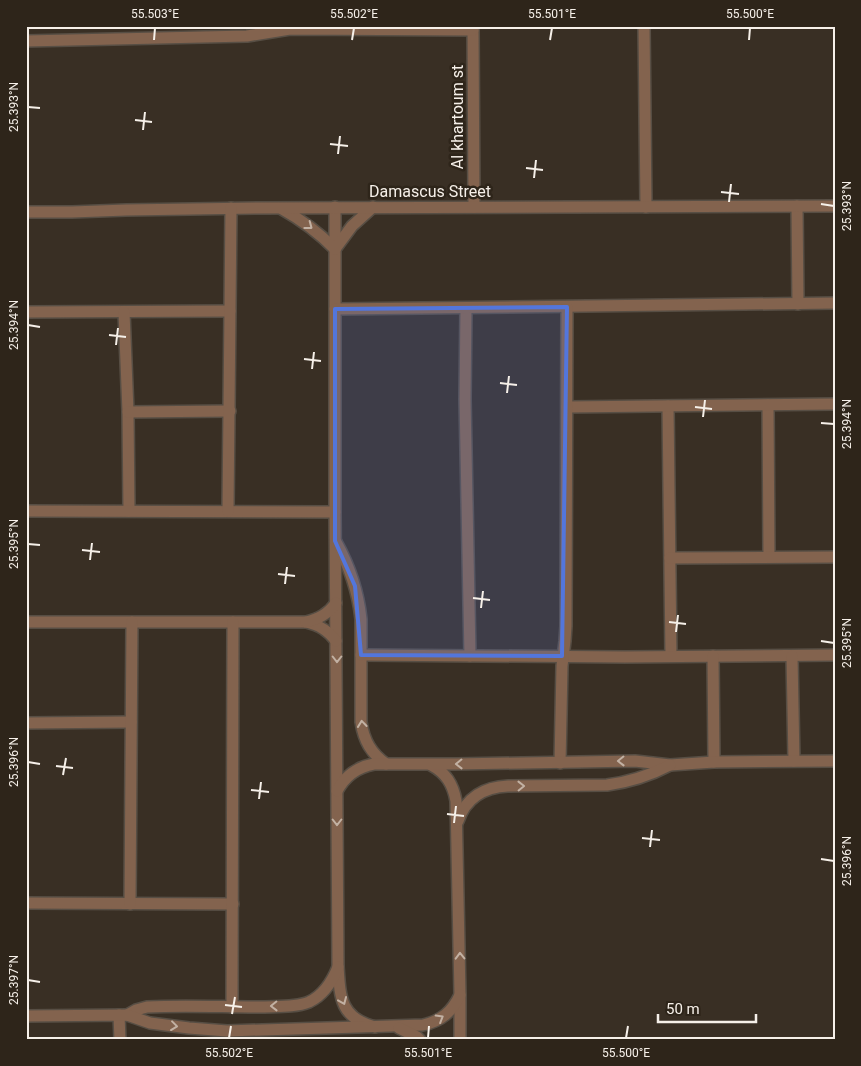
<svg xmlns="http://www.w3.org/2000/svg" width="861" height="1066" font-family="Roboto,sans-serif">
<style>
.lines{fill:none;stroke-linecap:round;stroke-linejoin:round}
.minor-casing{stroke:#574e44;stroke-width:14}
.minor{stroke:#83634e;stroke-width:11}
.oneway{stroke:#c2b1a3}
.marked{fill:#5376dc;fill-opacity:0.2;stroke:#5376dc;stroke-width:4;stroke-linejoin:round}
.ticks{fill:none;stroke:#f6f0e9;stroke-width:2}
.labels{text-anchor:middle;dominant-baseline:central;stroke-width:5;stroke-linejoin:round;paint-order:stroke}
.street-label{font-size:16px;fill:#f6f0e9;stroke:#2e251a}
.neatline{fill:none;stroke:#f6f0e9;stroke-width:2}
.ticks-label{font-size:12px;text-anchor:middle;fill:#f6f0e9}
</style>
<rect width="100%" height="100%" fill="#392f24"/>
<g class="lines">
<g class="minor-casing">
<g id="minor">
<polyline points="473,26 474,207"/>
<polyline points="644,26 646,207"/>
<polyline points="26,41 247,36 290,29 473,30"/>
<polyline points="797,206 798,304"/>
<path d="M335 207V512L338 966C340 997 340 1018 375 1027"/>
<path d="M282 209C302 220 319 233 335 249L352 226 373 207"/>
<polyline points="26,212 72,212 126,210 259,208 835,206"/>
<polyline points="466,308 465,399 470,656"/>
<polyline points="335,309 835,303"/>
<polyline points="26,312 230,311"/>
<polyline points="124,312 128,412 129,511"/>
<polyline points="768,405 769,557"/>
<polyline points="668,406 671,656"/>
<polyline points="567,407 835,404"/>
<polyline points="128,412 230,411"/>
<polyline points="26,511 335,512"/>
<polyline points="228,511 231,208"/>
<path d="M336 542C350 567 358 591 361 619V722C364 741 371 753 386 764"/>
<polyline points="670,558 835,557"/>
<path d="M26 622H306C319 625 328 630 336 641"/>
<path d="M306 622C319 619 328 614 336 603"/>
<polyline points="361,655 625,657 835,655"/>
<polyline points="713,656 714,762"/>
<polyline points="792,656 794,761"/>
<polyline points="26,723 131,722"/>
<polyline points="560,763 562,666 565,641 566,626 567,307"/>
<path d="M431 765C446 773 453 784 456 801L460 995V1040"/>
<path d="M337 791C345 776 357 767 374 764H456L635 761 670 765 714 762 835 761"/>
<path d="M458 821C466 797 485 787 508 786L607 785C630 782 649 776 670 765"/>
<polyline points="26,903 233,904"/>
<polyline points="130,904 132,622"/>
<polyline points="232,1007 233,622"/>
<polyline points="119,1015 120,1040"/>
<path d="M127 1015 136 1010 147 1007C184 1005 222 1007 259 1007 275 1006 294 1008 309 1002 324 995 332 982 338 967"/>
<path d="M26 1016 127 1015 150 1023 189 1028 227 1031 423 1025C441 1021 452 1012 460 995"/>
<polyline points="399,1028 417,1037 420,1040"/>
</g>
</g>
<use href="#minor" class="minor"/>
</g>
<defs><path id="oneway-chevron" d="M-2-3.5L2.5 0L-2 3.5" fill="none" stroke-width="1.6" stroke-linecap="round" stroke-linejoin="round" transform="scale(1.25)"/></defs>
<g class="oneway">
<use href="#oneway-chevron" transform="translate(309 226) rotate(37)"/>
<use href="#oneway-chevron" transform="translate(337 659) rotate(90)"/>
<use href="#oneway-chevron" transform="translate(362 724) rotate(-96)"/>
<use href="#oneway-chevron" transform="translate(621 761) rotate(179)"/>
<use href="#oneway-chevron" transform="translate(459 764) rotate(179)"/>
<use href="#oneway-chevron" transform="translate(521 786) rotate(-1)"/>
<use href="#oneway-chevron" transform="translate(337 822) rotate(90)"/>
<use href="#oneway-chevron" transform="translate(460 956) rotate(-91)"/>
<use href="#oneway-chevron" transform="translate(343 1001) rotate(67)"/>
<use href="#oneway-chevron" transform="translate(274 1006) rotate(179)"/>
<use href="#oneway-chevron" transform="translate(440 1018) rotate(-31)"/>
<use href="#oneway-chevron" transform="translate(174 1026) rotate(7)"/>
</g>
<path class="marked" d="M567 307 562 656 361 655 355 586 335 541V309Z"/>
<path class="ticks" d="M154 40 155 28M352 40 354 28M550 40 552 28M749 40 750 28M28 107 40 108M135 120 152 122M143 130 145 112M330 144 348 146M338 154 340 136M526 168 543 170M534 178 536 160M721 192 739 194M729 202 731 184M821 204 834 206M28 325 40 327M109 335 126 337M116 345 118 328M304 359 321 361M312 369 314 352M500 383 517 385M507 393 509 376M695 407 712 409M703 417 705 400M821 423 834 424M28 544 40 545M82 550 100 552M90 560 92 543M278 574 295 576M285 584 287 567M473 598 490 600M481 608 483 591M669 622 686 624M676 632 678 615M821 641 834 643M28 762 40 764M56 766 73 768M63 775 66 758M251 790 269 792M259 799 261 782M447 814 464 816M454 823 456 806M642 838 660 840M650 847 652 830M821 859 834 861M28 980 40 982M225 1005 242 1007M232 1014 235 997M229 1038 231 1026M428 1038 429 1026M626 1038 628 1026"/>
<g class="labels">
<g class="street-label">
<text transform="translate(457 117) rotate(-90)">Al khartoum st</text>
<text x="430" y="191">Damascus Street</text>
</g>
</g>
<rect width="861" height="1066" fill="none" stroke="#2e251a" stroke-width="55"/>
<path d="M658 1014v8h98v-8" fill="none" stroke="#f6f0e9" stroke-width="2.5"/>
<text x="666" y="1014" font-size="15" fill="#f6f0e9" stroke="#2e251a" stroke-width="4" paint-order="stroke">50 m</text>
<rect x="28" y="28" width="806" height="1010" class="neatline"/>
<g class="ticks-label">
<text x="155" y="18">55.503°E</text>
<text x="354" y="18">55.502°E</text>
<text x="552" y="18">55.501°E</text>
<text x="750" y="18">55.500°E</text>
<text transform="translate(14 107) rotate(-90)" y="4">25.393°N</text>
<text transform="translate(847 206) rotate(-90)" y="4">25.393°N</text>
<text transform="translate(14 325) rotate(-90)" y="4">25.394°N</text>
<text transform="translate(847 424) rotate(-90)" y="4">25.394°N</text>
<text transform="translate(14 544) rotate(-90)" y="4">25.395°N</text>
<text transform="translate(847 643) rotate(-90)" y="4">25.395°N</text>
<text transform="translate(14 762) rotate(-90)" y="4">25.396°N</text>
<text transform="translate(847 861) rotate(-90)" y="4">25.396°N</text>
<text transform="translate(14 980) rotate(-90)" y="4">25.397°N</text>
<text x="229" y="1057">55.502°E</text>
<text x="428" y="1057">55.501°E</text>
<text x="626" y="1057">55.500°E</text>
</g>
</svg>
